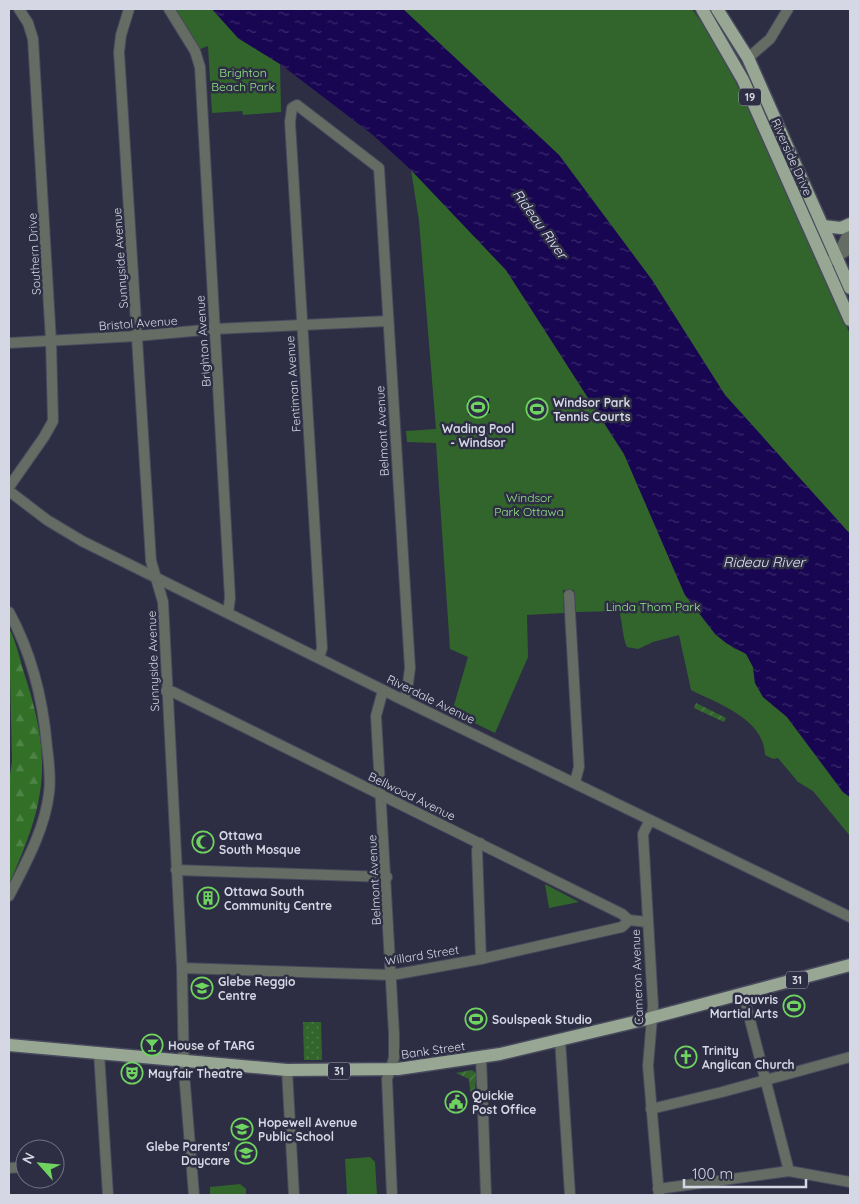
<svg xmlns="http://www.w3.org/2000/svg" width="859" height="1204" font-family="Quicksand,sans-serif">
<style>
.grass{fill:url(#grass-dots)}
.forest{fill:url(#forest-firs)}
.park{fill:#32652b}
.garden{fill:url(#garden-furrows)}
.water{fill:url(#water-ripples)}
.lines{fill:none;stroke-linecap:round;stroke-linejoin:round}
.minor-casing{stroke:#48495d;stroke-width:12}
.major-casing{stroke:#48495d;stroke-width:15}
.minor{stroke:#646c63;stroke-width:10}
.major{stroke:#97a794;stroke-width:12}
.labels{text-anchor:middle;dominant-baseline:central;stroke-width:5;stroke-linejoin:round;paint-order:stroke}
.shield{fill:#2d2e43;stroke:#a3a4b4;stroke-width:1}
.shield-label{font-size:11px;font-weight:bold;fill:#d6d7e5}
.park-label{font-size:12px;fill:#92e686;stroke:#2d2e43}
.street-label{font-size:12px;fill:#d6d7e5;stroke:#2d2e43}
.poi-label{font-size:12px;font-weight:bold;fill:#d6d7e5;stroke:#2d2e43;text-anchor:start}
.water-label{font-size:14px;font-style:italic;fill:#e0e1f8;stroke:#2d2e43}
</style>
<defs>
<pattern id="grass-dots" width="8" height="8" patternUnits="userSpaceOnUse" patternTransform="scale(1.25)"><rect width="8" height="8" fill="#32652b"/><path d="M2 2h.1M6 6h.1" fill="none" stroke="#4f7a4a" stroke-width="1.8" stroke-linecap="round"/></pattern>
<pattern id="forest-firs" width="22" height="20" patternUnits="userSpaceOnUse" patternTransform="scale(1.25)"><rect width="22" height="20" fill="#327028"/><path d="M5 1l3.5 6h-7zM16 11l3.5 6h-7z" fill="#4f8447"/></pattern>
<pattern id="garden-furrows" width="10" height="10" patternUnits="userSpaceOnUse" patternTransform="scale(1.25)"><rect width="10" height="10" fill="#32652b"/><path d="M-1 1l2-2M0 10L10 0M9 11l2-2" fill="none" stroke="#4f7a4a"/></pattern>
<pattern id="water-ripples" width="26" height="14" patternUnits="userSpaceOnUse" patternTransform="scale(1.25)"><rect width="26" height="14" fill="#190652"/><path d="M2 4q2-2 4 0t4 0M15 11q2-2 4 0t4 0" fill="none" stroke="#3a2a6b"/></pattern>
</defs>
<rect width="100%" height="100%" fill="#2d2e43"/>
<polygon class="grass" points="303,1022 321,1022 322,1060 304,1060"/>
<path class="forest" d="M9 628C17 643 20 662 26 679 53 764 45 804 9 884V781L12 762Z"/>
<g class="park">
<polygon points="169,9 212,9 238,38 280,64 281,112 243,115 242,111 212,113 208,46 195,51"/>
<polygon points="403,9 692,9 716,43 745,101 850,334 850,534 725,395 652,280 559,155"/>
<path d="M411 170 506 270 624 454 685 595 733 648 746 653 753 667 755 683 763 697 787 717 843 792 850 797V836L813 791 798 782 778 758 773 759 765 755C764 719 719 704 691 690L679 635 653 642 638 649 627 647C622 636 623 623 619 611L576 612 574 590H563L564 613 527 615 528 657 495 733 452 712 468 657 450 649 436 443 407 442 406 431 436 429 419 221Z"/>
<polygon points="545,884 579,902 549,908"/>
<polygon points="370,1157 375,1162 377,1195 347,1195 345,1159"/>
<polygon points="240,1184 246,1189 246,1195 210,1195 210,1187"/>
</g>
<g class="garden">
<polygon points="696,703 726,718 724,722 694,708"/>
<polygon points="472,1070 477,1074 474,1094 470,1091 469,1079 456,1073"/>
</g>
<g class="water">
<polygon points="212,9 403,9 559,155 652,280 725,395 850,534 850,797 843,792 787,717 763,697 755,683 753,667 746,654 726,643 715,634 685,595 624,454 506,270 411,170 373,135 280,64 238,38"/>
<polygon points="489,398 490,413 468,415 467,401"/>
</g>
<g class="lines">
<g class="minor-casing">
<g id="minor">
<polyline points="129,9 121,35 119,52 151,561 163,602 182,968 184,1072 194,1195"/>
<polyline points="169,9 195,51 200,67 230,598 228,613"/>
<polyline points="748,58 770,39 788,9"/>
<polyline points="839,252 850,230"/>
<polyline points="831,260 848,250 850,245"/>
<polyline points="9,343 137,336 215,329 388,321"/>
<polyline points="9,487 44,437 53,421 51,341 33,39 28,23 19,9"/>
<polyline points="9,491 47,520 82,541 403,700 850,917"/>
<polyline points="569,595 579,767 575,782"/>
<path d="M9 612C32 654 43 699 47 747 49 762 51 778 49 793 45 829 25 865 9 896"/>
<polyline points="319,658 322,648 290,122 292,108 297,105 379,168 410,668 407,691 403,700"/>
<polyline points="383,690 376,716 394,1034 394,1058 387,1079 392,1195"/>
<polyline points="166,691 173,692 622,914 629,920 647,922"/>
<polyline points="650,820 643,834 653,1006 648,1066 659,1195"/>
<polyline points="480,843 477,850 481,959"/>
<polyline points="176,870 387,877"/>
<polyline points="182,968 392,975 481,959 622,927 629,920"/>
<polyline points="743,993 789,1171"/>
<polyline points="560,1039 570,1195"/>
<polyline points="99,1053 108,1195"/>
<polyline points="481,1057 486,1195"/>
<polyline points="287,1070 294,1195"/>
<polyline points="651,1109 722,1092 850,1057"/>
<polyline points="55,1165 57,1165"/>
<polyline points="9,1168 25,1167"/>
<polyline points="658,1189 789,1171 850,1182"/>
</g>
</g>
<g class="major-casing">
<g id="major">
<polyline points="702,9 743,80 850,320"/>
<polyline points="717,9 748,58 850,288"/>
<polyline points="823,226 841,228 850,224"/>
<polyline points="9,1045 287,1070 398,1069 500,1054 643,1020 850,965"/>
</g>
</g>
<use href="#minor" class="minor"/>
<use href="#major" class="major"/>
</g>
<defs>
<g id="stadium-ring" transform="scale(1.125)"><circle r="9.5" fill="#2d2e43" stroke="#6fd360" stroke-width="1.5"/><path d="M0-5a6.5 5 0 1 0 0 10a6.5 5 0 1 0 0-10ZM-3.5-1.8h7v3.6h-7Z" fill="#6fd360"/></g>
<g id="mosque-ring" transform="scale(1.125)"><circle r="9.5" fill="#2d2e43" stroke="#6fd360" stroke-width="1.5"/><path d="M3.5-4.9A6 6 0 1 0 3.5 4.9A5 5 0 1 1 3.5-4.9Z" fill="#6fd360"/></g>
<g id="building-ring" transform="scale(1.125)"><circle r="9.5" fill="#2d2e43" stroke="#6fd360" stroke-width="1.5"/><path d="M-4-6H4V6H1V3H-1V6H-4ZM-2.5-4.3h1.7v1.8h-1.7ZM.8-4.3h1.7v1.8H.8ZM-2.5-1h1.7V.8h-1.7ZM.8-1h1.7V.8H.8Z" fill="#6fd360"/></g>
<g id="school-ring" transform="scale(1.125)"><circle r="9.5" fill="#2d2e43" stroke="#6fd360" stroke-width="1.5"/><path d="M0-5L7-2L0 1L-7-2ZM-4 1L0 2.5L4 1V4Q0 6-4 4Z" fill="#6fd360"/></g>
<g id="bar-ring" transform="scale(1.125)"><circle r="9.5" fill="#2d2e43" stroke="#6fd360" stroke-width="1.5"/><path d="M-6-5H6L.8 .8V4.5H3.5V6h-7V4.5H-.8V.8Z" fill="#6fd360"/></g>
<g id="church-ring" transform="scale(1.125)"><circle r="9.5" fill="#2d2e43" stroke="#6fd360" stroke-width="1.5"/><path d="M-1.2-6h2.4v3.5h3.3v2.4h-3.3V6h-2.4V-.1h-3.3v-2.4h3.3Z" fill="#6fd360"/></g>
<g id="theatre-ring" transform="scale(1.125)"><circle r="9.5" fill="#2d2e43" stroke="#6fd360" stroke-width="1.5"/><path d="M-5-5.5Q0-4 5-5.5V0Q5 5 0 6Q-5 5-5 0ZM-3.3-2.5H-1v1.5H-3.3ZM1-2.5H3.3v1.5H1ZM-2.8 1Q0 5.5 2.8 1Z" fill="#6fd360"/></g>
<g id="civic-ring" transform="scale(1.125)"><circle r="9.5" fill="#2d2e43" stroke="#6fd360" stroke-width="1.5"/><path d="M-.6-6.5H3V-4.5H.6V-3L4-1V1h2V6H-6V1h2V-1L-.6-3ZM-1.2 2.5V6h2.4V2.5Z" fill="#6fd360"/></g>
</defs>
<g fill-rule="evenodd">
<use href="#stadium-ring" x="478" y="407"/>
<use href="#stadium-ring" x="537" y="409"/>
<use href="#mosque-ring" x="203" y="842"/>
<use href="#building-ring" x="208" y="898"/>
<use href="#school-ring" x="202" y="988"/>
<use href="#stadium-ring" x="794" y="1006"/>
<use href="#stadium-ring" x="476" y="1019"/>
<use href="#bar-ring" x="152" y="1045"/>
<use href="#church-ring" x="686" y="1057"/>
<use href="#theatre-ring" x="132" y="1073"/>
<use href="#civic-ring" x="456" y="1102"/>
<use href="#school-ring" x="242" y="1129"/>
<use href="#school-ring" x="246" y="1153"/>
</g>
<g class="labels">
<g class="shield">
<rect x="739" y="88.5" width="22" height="17" rx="4"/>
<rect x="786" y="971.5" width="22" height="17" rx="4"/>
<rect x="328" y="1062.5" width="22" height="17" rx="4"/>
</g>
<g class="shield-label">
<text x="750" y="97">19</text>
<text x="797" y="980">31</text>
<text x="339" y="1071">31</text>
</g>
<g class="park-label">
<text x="243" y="72">Brighton<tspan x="243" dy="14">Beach Park</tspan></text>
<text x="529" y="497">Windsor<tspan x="529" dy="14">Park Ottawa</tspan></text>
<text x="653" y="606">Linda Thom Park</text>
</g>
<g class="street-label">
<text transform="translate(792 157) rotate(66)">Riverside Drive</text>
<text transform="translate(34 254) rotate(-93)">Southern Drive</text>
<text transform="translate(120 258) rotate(-94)">Sunnyside Avenue</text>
<text transform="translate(138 323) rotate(-4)">Bristol Avenue</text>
<text transform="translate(203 341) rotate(-94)">Brighton Avenue</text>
<text transform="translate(293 384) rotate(-94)">Fentiman Avenue</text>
<text transform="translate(382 431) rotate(-93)">Belmont Avenue</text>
<text transform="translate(153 661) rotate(-92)">Sunnyside Avenue</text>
<text transform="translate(431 699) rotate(26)">Riverdale Avenue</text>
<text transform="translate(412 796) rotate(26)">Bellwood Avenue</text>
<text transform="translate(374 880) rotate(-93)">Belmont Avenue</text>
<text transform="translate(422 955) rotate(-9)">Willard Street</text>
<text transform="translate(637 977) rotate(-92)">Cameron Avenue</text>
<text transform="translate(433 1050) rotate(-8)">Bank Street</text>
</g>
<g class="poi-label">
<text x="553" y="402">Windsor Park<tspan x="553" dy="14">Tennis Courts</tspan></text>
<text x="478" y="428" text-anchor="middle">Wading Pool<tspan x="478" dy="14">- Windsor</tspan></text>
<text x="219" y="835">Ottawa<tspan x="219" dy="14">South Mosque</tspan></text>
<text x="224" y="891">Ottawa South<tspan x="224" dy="14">Community Centre</tspan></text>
<text x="218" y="981">Glebe Reggio<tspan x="218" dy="14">Centre</tspan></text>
<text x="778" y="999" text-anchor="end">Douvris<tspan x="778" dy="14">Martial Arts</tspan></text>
<text x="492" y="1019">Soulspeak Studio</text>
<text x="168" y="1045">House of TARG</text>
<text x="702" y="1050">Trinity<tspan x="702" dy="14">Anglican Church</tspan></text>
<text x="148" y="1073">Mayfair Theatre</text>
<text x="472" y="1095">Quickie<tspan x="472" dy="14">Post Office</tspan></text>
<text x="258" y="1122">Hopewell Avenue<tspan x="258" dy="14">Public School</tspan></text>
<text x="230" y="1146" text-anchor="end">Glebe Parents'<tspan x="230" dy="14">Daycare</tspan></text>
</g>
<g class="water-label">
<text transform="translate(540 224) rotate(54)">Rideau River</text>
<text x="764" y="562">Rideau River</text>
</g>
</g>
<rect width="859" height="1204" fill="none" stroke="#d6d7e5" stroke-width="20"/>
<g transform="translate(40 1164) rotate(297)"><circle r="24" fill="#2d2e43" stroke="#717284"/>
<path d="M0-4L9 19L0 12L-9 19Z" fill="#6fd360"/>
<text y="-8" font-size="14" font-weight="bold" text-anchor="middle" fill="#d6d7e5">N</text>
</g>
<path d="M684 1179v8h122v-8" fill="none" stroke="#d6d7e5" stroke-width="2.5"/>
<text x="692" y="1179" font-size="15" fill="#d6d7e5" stroke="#2d2e43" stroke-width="4" paint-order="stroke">100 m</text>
</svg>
